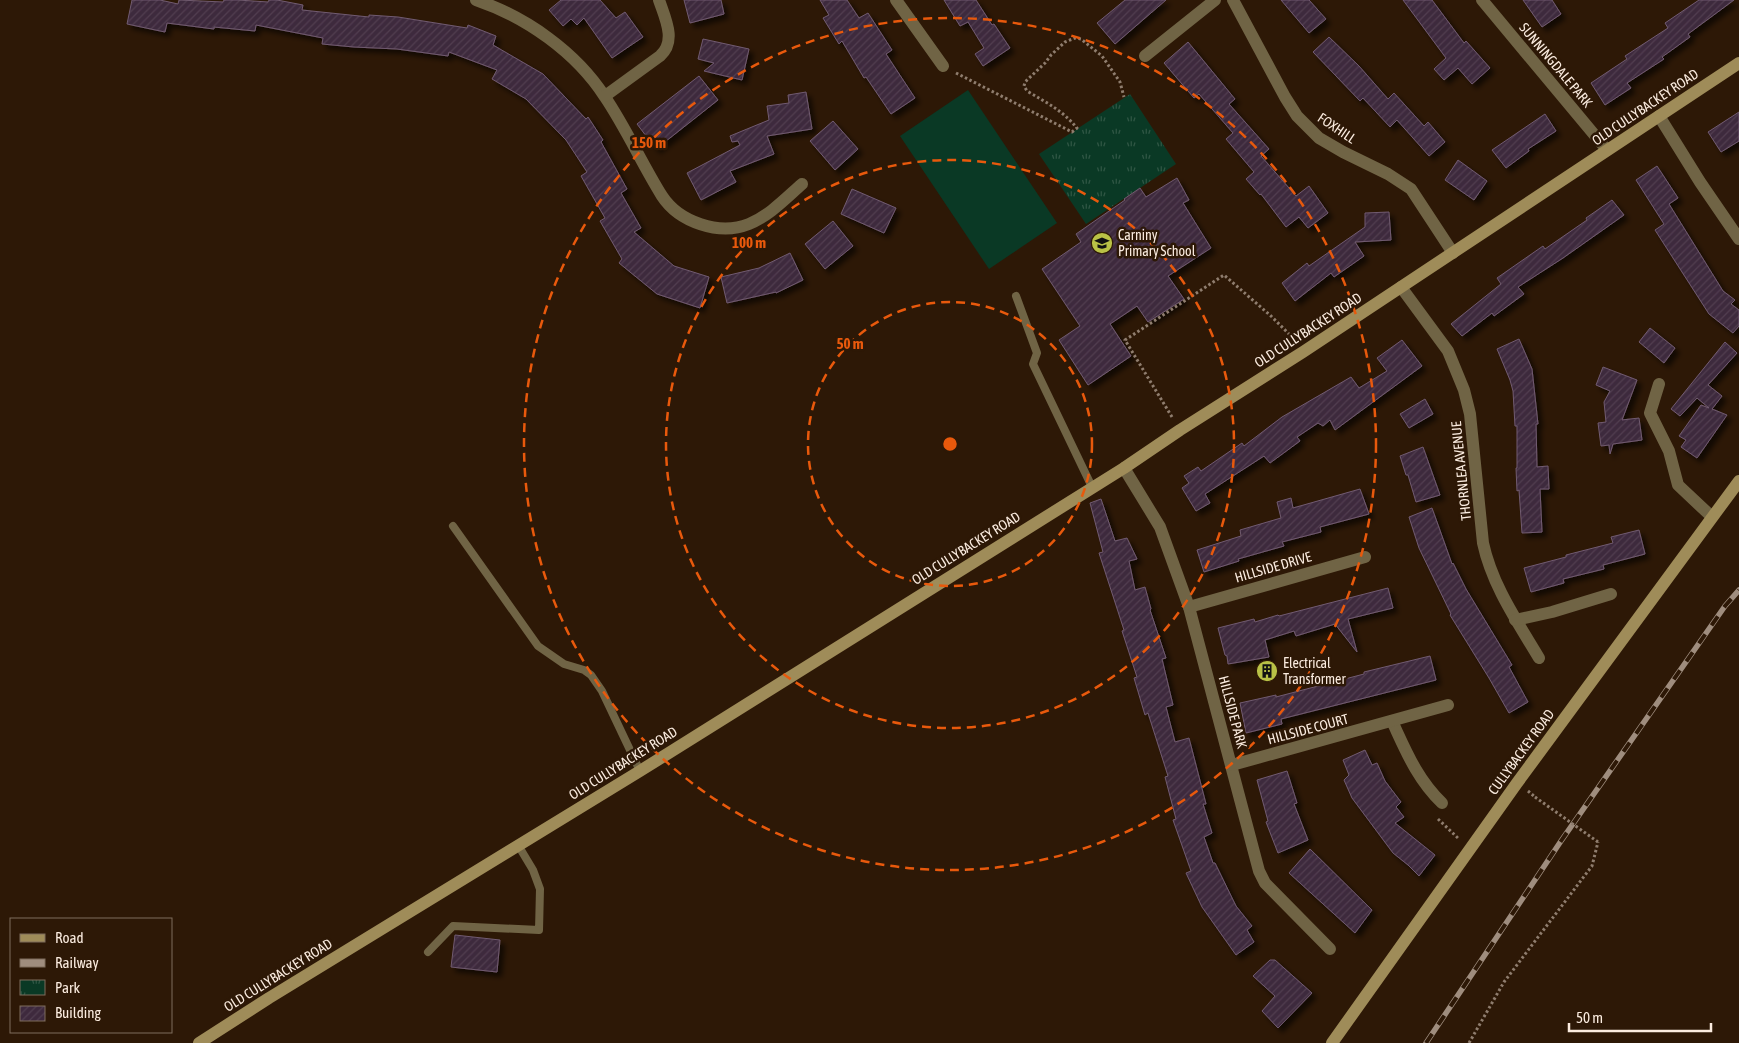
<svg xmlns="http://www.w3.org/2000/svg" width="1739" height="1043" font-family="'Asap Condensed',sans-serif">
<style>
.park{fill:url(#park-tufts)}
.garden{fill:#0a3925}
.building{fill:url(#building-hatch);stroke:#715b71;filter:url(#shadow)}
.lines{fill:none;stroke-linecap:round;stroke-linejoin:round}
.path{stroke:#8f7d6e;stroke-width:3;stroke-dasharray:2.5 2.5;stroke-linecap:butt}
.lane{stroke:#706445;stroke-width:8}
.street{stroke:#706445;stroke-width:12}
.secondary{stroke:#9f8c59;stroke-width:12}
.rail-casing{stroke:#9f8d7e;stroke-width:5.5}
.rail{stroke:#2d1806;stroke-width:4;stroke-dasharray:11;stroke-linecap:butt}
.path-bridge{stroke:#8f7d6e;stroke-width:3;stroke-dasharray:2.5 2.5;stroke-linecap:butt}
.ring{fill:none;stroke:#e8590c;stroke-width:2.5;stroke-dasharray:9 6}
.labels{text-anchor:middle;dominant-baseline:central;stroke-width:5;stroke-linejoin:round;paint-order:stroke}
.street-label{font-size:14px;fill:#fbece0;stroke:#2d1806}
.poi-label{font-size:14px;fill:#fbece0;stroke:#2d1806;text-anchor:start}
.centre{fill:#e8590c;stroke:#2d1806;stroke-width:2.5}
.ring-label{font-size:15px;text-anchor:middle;font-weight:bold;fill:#e8590c;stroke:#2d1806;stroke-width:5;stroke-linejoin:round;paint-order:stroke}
</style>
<defs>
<pattern id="park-tufts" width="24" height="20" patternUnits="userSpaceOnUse" patternTransform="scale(1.25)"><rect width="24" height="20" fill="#0a3925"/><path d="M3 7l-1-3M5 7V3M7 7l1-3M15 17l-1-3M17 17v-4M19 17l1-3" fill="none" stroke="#2f5644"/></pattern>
<pattern id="building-hatch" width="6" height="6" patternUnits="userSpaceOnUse" patternTransform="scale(1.25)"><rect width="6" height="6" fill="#3e293d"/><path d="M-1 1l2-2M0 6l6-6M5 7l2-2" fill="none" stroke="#513e50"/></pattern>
<filter id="shadow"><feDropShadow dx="4.5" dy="4.5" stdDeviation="2.5" flood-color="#0009"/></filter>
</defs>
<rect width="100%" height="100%" fill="#2d1806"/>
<polygon class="park" points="1130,94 1176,164 1086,224 1039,154"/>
<polygon class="garden" points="968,90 1057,223 989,269 900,136"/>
<g class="building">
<polygon points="132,0 160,0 178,4 179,0 223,2 224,0 238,0 268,2 269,0 277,0 303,5 302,10 369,17 369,15 398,17 467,28 468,25 496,36 493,45 543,74 586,119 588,117 603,140 601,142 627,189 621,193 641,228 634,232 674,266 709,277 700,308 657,294 619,263 622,259 600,221 605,218 581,176 587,172 566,140 526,99 492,79 497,70 449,52 448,56 397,49 354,47 322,44 323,38 256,25 255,31 214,27 214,29 167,23 165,32 127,24"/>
<polygon points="561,0 600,0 616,18 625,12 643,37 612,58 584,18 577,25 571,19 563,26 549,10"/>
<polygon points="684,0 721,0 724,14 690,23"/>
<polygon points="820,0 847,0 859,18 868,13 892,50 886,54 915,98 891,114 866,77 864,78 842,41 839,44 823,18 829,15"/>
<polygon points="944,0 976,0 992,25 994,24 1010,48 983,66 975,54 984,48 968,22 960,26"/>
<polygon points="1125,0 1166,0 1115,44 1097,23"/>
<polygon points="1281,0 1309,0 1326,19 1309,33"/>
<polygon points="1403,0 1432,0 1464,43 1466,41 1490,68 1472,84 1458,68 1444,80 1434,69 1446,58"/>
<polygon points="1523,0 1552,0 1561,14 1542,27"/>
<polygon points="1699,0 1734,0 1688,34 1690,37 1662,57 1664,59 1627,83 1631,88 1605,105 1591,83 1627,59 1625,56 1668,28 1665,23"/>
<polygon points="1329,37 1359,66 1388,99 1394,93 1424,126 1428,122 1445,142 1429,156 1397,120 1390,127 1363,98 1360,101 1313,52"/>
<polygon points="703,39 749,49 742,80 704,71 714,63 698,59"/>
<polygon points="1188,42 1235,99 1229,104 1269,149 1261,156 1296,196 1309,186 1328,213 1308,228 1299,217 1286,227 1261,194 1260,195 1246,179 1254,172 1226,139 1233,133 1199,94 1194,98 1164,63"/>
<polygon points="699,76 718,100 656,149 637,124"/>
<polygon points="806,92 812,129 767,136 774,154 730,171 736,182 701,200 687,173 740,145 738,141 732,142 730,136 769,120 767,106 789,103 788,95"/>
<polygon points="1739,112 1739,141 1721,152 1708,132"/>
<polygon points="1545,114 1556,131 1528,149 1529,151 1506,168 1492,150"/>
<polygon points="833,121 858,149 835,170 810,141"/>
<polygon points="1458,160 1487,181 1474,200 1445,180"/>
<polygon points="1657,166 1678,198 1669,204 1723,291 1735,300 1731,304 1739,310 1739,326 1733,333 1709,314 1655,230 1664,224 1636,180"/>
<polygon points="1177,178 1189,200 1183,203 1211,248 1168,276 1184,299 1148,322 1137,306 1110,324 1131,356 1088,385 1059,340 1080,326 1042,269 1081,242 1076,234 1125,200 1124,199 1140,188 1146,197"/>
<polygon points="852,189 896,208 884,233 841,214"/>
<polygon points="1612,200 1624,215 1563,258 1518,287 1524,294 1494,316 1492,313 1462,336 1451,324 1501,284 1497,278 1543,246 1545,249 1587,220 1586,218"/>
<polygon points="1389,212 1391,240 1355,242 1364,256 1334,277 1331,273 1295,301 1282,283 1307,263 1309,266 1365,227 1365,213"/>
<polygon points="833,221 853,246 825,269 805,244"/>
<polygon points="790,253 803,280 776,293 776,292 727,303 721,277 759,268"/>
<polygon points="1650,328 1675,348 1664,363 1639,342"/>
<polygon points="1519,339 1532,369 1538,424 1536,424 1537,467 1548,466 1549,489 1540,489 1542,532 1522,533 1519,490 1517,491 1516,468 1517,468 1517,426 1515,426 1513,391 1510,380 1497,349"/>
<polygon points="1402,340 1422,366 1335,430 1330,420 1323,426 1318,423 1297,437 1300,441 1270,463 1264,456 1205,494 1210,503 1196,511 1182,488 1189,483 1184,476 1198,467 1201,471 1242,443 1244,446 1282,417 1351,377 1359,388 1387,371 1377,358"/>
<polygon points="1725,342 1737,353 1708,385 1722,396 1712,409 1727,415 1697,458 1681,447 1686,440 1679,436 1701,405 1709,408 1697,398 1680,416 1671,409"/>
<polygon points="1603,367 1637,380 1622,420 1639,418 1642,440 1613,444 1610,454 1609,445 1601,446 1598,423 1606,422 1604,402 1610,391 1596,385"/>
<polygon points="1425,399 1433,414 1409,428 1400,414"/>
<polygon points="1423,447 1440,495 1416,502 1408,475 1406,475 1400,456"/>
<polygon points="1360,489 1369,514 1320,527 1321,532 1282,542 1284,546 1238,559 1239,561 1204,572 1197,550 1241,536 1240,530 1281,518 1277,502 1291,498 1293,508"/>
<polygon points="1101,499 1115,541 1127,538 1137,559 1129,561 1135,590 1145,587 1151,609 1150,610 1166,658 1162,659 1173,705 1166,707 1175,742 1189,738 1206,804 1203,804 1212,833 1204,837 1213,863 1215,863 1236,906 1252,926 1247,930 1254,942 1236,955 1202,907 1186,873 1191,871 1173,820 1176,819 1165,777 1168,776 1148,713 1145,715 1134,678 1137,677 1122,631 1124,630 1099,553 1103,552 1090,503"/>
<polygon points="1432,508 1452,564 1453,563 1466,589 1512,665 1509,667 1528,702 1509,713 1489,678 1450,615 1451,614 1419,548 1409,517"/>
<polygon points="1639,530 1645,554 1603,565 1604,569 1563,579 1564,583 1531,592 1524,568 1566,557 1566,555 1613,543 1611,537"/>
<polygon points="1388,588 1393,608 1348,619 1357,652 1335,624 1296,636 1294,631 1265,640 1269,657 1228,664 1227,656 1225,655 1218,628 1254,619 1255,622 1278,615 1279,616"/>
<polygon points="1430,656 1436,680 1281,719 1282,724 1246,733 1240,703 1276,695 1276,697 1364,674 1364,672"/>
<polygon points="1365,750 1372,765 1377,763 1385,781 1401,802 1396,807 1404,817 1395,823 1435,855 1419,876 1408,865 1393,853 1352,798 1344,780 1349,775 1343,760"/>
<polygon points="1287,771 1297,803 1294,804 1308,840 1278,853 1266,822 1268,821 1257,780"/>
<polygon points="1310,849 1372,910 1355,933 1289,873"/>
<polygon points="455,935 500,940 497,972 451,967"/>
<polygon points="1270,960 1275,960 1312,993 1278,1028 1262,1011 1275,996 1253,976"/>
</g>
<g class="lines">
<g class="path">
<path d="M956 73 1072 132 1077 128C1062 110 1047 103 1027 91L1024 86 1025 82 1045 63 1051 55 1065 42 1075 38 1081 39 1102 56 1120 82 1124 97"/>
<polyline points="1172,417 1125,340 1224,275 1271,316 1294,339"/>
<polyline points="1528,791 1535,797"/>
<polyline points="1438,819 1459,839"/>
<polyline points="1469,1043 1504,982 1592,866 1598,842"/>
</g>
<g class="lane">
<polyline points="1016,296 1037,353 1033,364 1092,487"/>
<polyline points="453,526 538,646 564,664 584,670 591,675 602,691 640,771"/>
<polyline points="428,952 453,926 539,930 540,889 533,870 518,845"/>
</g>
<g class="street">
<path d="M476 0C526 17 576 52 605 97 626 128 642 164 662 196 679 222 719 236 749 224 769 216 786 198 802 184"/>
<polyline points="896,0 943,66"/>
<polyline points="1233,0 1285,97 1297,116 1319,138 1343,152 1388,174 1411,189 1453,253"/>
<polyline points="1482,0 1607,150"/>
<polyline points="1145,56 1215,0"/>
<path d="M605 96 660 56C677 41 665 18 659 0"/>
<polyline points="1659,116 1700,182 1739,239"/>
<path d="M1401 287 1448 351 1464 390 1470 414 1483 543C1492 585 1517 621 1539 658"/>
<polyline points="1659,384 1650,413 1669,451 1678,485 1712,517"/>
<polyline points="1124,468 1160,527 1189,607 1259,871 1265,883 1330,949"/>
<polyline points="1189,607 1365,557"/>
<polyline points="1515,620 1552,612 1611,594"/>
<path d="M1392 721C1406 751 1417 779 1442 803"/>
<polyline points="1232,765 1448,705"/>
</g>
<g class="secondary">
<polyline points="199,1043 269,998 640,771 1124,468 1180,430 1303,352 1739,63"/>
<polyline points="1332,1043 1517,783 1739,481"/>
</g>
<g class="rail-casing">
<polyline id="rail" points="1426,1043 1561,841 1725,606 1739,590"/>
</g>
<use href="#rail" class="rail"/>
<polyline class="path-bridge" points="1535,797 1598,842"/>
</g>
<g class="ring">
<circle cx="950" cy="444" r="142"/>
<circle cx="950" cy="444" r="284"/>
<circle cx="950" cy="444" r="426"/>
</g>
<defs>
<g id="school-disc" transform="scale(1.125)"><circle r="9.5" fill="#b9c146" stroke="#2d1806"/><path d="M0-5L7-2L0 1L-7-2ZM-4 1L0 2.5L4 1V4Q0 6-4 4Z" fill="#111"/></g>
<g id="building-disc" transform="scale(1.125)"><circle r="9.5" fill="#b9c146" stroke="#2d1806"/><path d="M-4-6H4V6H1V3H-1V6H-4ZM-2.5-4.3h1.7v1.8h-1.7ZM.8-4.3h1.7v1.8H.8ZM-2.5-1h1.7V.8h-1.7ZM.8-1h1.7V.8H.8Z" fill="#111"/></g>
</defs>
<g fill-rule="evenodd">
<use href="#school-disc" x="1102" y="243"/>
<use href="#building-disc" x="1267" y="671"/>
</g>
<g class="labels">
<g class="street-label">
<text transform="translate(1556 65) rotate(50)">SUNNINGDALE PARK</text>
<text transform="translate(1645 107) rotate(-34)">OLD CULLYBACKEY ROAD</text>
<text transform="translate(1337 128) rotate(34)">FOXHILL</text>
<text transform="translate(1308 330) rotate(-33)">OLD CULLYBACKEY ROAD</text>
<text transform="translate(1461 471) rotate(-96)">THORNLEA AVENUE</text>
<text transform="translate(966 548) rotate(-32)">OLD CULLYBACKEY ROAD</text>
<text transform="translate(1273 567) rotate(-16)">HILLSIDE DRIVE</text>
<text transform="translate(1233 712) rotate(75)">HILLSIDE PARK</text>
<text transform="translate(1308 729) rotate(-15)">HILLSIDE COURT</text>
<text transform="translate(1521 752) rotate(-54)">CULLYBACKEY ROAD</text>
<text transform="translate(623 763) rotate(-32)">OLD CULLYBACKEY ROAD</text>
<text transform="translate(278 975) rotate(-32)">OLD CULLYBACKEY ROAD</text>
</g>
<g class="poi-label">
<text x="1118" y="235">Carniny<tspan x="1118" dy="16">Primary School</tspan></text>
<text x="1283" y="663">Electrical<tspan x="1283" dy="16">Transformer</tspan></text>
</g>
</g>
<circle cx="950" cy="444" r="8" class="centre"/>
<g class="ring-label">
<text x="649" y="148">150 m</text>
<text x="749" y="248">100 m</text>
<text x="850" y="349">50 m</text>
</g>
<rect x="10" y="918" width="162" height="115" fill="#2d1806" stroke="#7f6d5d"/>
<rect x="20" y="934" width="25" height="8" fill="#9f8c59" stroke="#7f6d5d"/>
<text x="55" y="943" font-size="15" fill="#fbece0">Road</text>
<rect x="20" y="959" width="25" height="8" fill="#9f8d7e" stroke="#7f6d5d"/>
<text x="55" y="968" font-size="15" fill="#fbece0">Railway</text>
<rect x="20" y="980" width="25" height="15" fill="url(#park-tufts)" stroke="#7f6d5d"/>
<text x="55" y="993" font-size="15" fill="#fbece0">Park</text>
<rect x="20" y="1006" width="25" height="15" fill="url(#building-hatch)" stroke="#7f6d5d"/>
<text x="55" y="1018" font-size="15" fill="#fbece0">Building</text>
<path d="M1569 1023v8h142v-8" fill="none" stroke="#fbece0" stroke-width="2.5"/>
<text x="1576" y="1023" font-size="15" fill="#fbece0" stroke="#2d1806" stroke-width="4" paint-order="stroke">50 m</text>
</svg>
